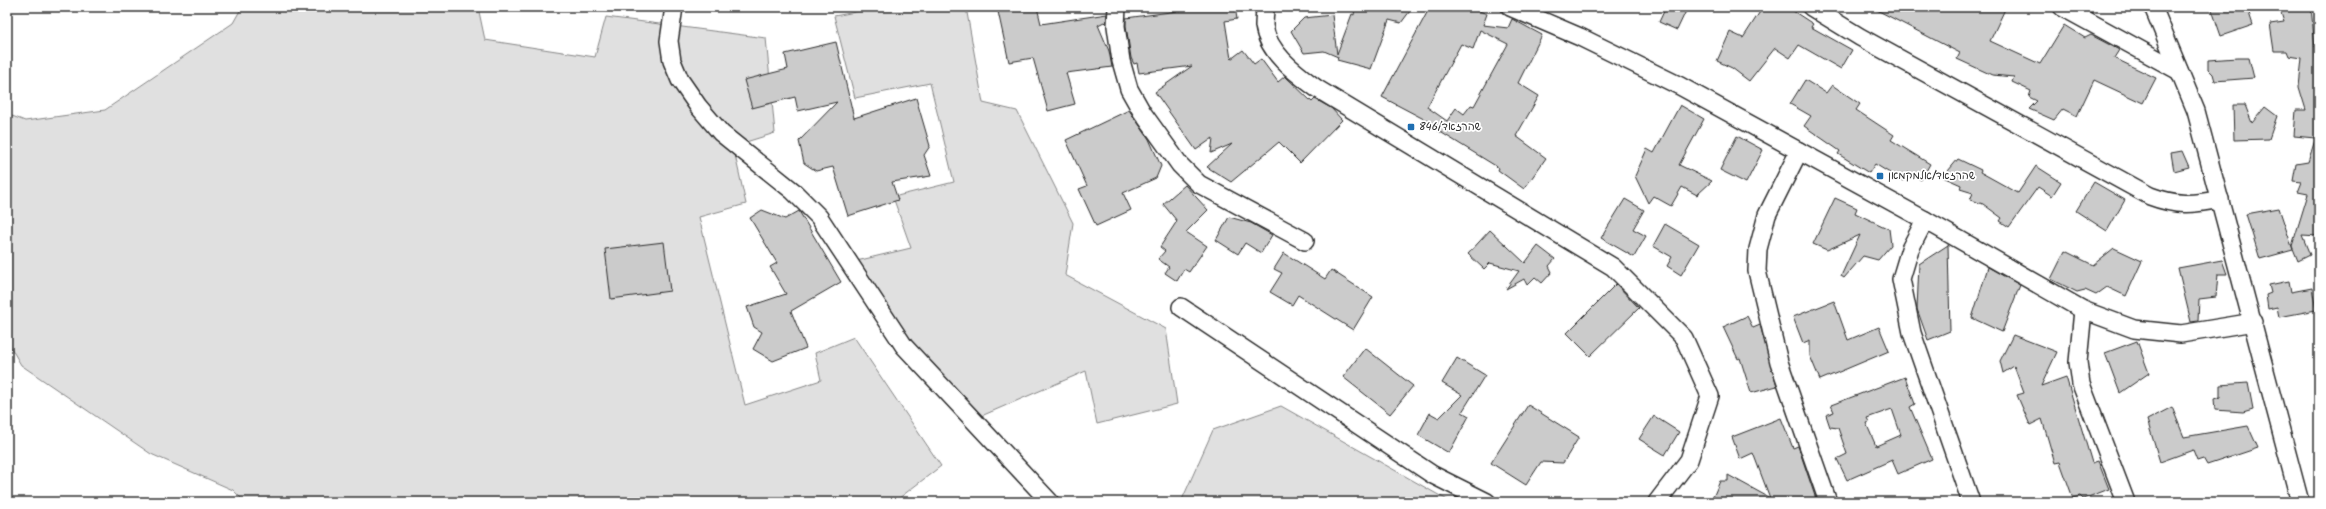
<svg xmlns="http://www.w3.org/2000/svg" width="2326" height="509" font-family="Kalam,'Playpen Sans Hebrew',sans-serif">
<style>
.green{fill:#e0e0e0;stroke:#868686}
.building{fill:#cbcbcb;stroke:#2b2b2b;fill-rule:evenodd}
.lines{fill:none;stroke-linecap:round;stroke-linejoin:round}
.minor-casing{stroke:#2b2b2b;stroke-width:20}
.minor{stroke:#fff;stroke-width:17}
.poi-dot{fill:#1f6fb2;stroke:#fff;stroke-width:1.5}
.labels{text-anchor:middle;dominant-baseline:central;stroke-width:3.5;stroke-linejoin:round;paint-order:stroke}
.poi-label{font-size:11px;fill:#2b2b2b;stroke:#fff;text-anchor:start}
</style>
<rect width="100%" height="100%" fill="#fff"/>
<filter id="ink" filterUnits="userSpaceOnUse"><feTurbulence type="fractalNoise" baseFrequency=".025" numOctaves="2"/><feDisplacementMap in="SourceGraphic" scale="8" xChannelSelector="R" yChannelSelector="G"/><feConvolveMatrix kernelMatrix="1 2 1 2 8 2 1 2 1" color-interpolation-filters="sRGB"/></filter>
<g filter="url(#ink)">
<g class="green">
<polygon points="242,7 478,7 485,40 595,57 606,17 766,38 775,133 733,146 746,204 699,217 745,405 821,380 815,353 854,337 941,466 894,502 245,502 233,490 151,454 21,365 7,341 7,114 25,121 105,110 233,23"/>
<polygon points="882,7 966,7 983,103 1017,111 1073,223 1065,275 1166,329 1177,404 1097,424 1086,371 979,417 955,397 848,263 911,248 893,197 954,182 930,83 855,98 834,16"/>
<polygon points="1281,406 1451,502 1181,502 1213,430"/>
</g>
<g class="building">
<polygon points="997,7 1037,7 1041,24 1107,14 1106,24 1104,22 1098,25 1109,51 1112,67 1066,73 1075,104 1048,111 1033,58 1009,62"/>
<polygon points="1185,7 1235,7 1237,19 1225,21 1231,59 1243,50 1254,64 1261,59 1278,82 1285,76 1312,102 1315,99 1331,108 1342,120 1300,163 1279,142 1231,182 1207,167 1232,144 1211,153 1213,138 1196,150 1155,92 1192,66 1139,73 1137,63 1134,64 1131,58 1126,26 1126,18 1185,10"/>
<polygon points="1355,7 1413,7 1401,23 1389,20 1371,69 1337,60 1338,57 1324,51 1304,53 1291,31 1304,18 1332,15 1337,54 1352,14 1354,15"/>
<path d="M1430 7H1469L1487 14 1483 25 1508 28 1512 19 1542 35 1518 83 1539 96 1516 136 1546 158 1524 189 1498 170 1499 168 1437 130 1439 127 1382 97ZM1480 30 1508 44 1474 106 1471 105 1464 114 1456 108 1447 121 1427 107 1461 44 1473 49Z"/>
<polygon points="1666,7 1677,7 1686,11 1677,30 1659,22"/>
<polygon points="1763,7 1787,7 1813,24 1811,27 1852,50 1841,69 1799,45 1790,58 1775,48 1749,81 1732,68 1717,61 1730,32 1743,38"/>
<polygon points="1871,7 2006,7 1990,41 2040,64 2064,25 2085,38 2091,35 2110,45 2119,50 2114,58 2156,78 2143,103 2094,80 2077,116 2063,109 2054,120 2029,109 2037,101 2029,97 2031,91 2012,82 2014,77 1992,75 1957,59 1960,53"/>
<polygon points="2211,7 2247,7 2253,25 2221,36"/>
<polygon points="2279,7 2311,7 2317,69 2319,69 2319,236 2302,235 2310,255 2298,261 2292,246 2308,194 2298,192 2302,182 2293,181 2296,164 2308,162 2315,140 2315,138 2294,136 2296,110 2306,110 2299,87 2302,58 2289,56 2287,51 2274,51 2270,24 2284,22"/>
<polygon points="836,42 854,118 916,98 930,146 924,155 931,176 892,182 898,200 848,216 833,167 816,171 804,163 799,141 837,102 798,111 795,97 752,108 744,80 788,69 785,54"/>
<polygon points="2237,58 2249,58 2254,78 2215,81 2213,74 2208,69 2208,60"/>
<polygon points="1805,80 1826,93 1832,85 1860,104 1856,110 1894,135 1891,140 1930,164 1921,180 1909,172 1903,181 1875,164 1869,173 1838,154 1840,151 1804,126 1811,116 1790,104"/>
<polygon points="1680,105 1704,119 1679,165 1712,181 1697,195 1682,187 1671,206 1653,196 1648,203 1635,176 1647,149 1654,153"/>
<polygon points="2233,105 2245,105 2252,123 2265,107 2277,116 2269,139 2234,140"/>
<polygon points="1129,110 1149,139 1161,166 1156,178 1123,193 1131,210 1096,226 1079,189 1087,186 1066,140"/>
<polygon points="1737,136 1763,150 1746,183 1720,170"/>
<polygon points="2182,151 2189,167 2174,171 2171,153"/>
<polygon points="1958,159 1981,170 1980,172 2018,193 2036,166 2061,182 2052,196 2038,187 2009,227 2000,221 2002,218 1983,204 1970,200 1973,193 1960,189 1961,185 1943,177"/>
<polygon points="2094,182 2125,200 2107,231 2076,211"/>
<polygon points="1185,185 1208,210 1186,232 1207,246 1189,272 1184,269 1177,281 1165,273 1169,267 1158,259 1165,251 1160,247 1177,221 1163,204"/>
<polygon points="1835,198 1857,208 1855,213 1889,229 1891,245 1878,260 1863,256 1844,278 1841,276 1860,235 1827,250 1813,244"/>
<polygon points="1625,199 1644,210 1633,229 1646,236 1634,257 1601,238"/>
<polygon points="2279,208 2293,250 2260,259 2246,214"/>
<polygon points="762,210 785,219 799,211 841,282 791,311 806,348 773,361 753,349 762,332 754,327 747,307 786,294 770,267 777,263 750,218"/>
<polygon points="1229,217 1251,223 1272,235 1261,253 1245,243 1238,254 1216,240"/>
<polygon points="1665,224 1699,244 1681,275 1667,266 1672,257 1653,246"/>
<polygon points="1490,230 1525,263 1538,246 1555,259 1549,266 1552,272 1542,283 1535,277 1527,285 1524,279 1506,289 1519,271 1490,263 1484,269 1468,254"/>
<polygon points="664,242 670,291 611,299 605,249"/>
<polygon points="1948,245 1950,331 1928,340 1917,309 1919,264"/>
<polygon points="2114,248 2142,261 2126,296 2107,287 2096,295 2085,290 2077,292 2051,279 2065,251 2093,265"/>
<polygon points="1284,253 1325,279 1331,270 1373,297 1353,330 1298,295 1292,305 1270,292 1282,273 1274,269"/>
<polygon points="2222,260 2227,274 2218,274 2216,297 2199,299 2198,321 2191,322 2178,268"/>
<polygon points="1988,267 2020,285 2002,332 1972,318"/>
<polygon points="2289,281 2291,292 2312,288 2316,310 2279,317 2277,307 2268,309 2266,295 2271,293 2269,285"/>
<polygon points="1616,284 1639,308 1590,356 1567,333"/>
<polygon points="1834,301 1848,340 1879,327 1889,351 1820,380 1810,356 1810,340 1803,343 1793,317"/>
<polygon points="1747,316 1753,328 1760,325 1777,386 1751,393 1740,358 1738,359 1723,327"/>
<polygon points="2013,335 2057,352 2041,386 2066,377 2092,463 2098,461 2109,489 2083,499 2080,496 2073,498 2060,462 2055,463 2042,419 2030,425 2017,395 2024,393 2014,366 2003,373 2000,361"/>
<polygon points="2137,341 2149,373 2120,393 2105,353"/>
<polygon points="1365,348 1413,386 1390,414 1343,377"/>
<polygon points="1457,358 1485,375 1462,412 1469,416 1449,453 1418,435 1430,413 1439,418 1462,395 1442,383"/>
<path d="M1905 377 1915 404 1910 407 1932 459 1898 474 1892 460 1847 480 1837 459 1847 454 1838 428 1830 427 1826 415 1834 412 1831 405ZM1892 409 1901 435 1876 446 1866 423 1869 422 1867 418Z"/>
<polygon points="2248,383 2253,409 2243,412 2215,410 2214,399 2220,397 2220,385"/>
<polygon points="1528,405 1579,437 1563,463 1541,462 1526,485 1491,463"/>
<polygon points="2172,407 2184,437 2248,426 2258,448 2207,465 2203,458 2197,460 2193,450 2160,462 2147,420"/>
<polygon points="1654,416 1679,432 1665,455 1639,439"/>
<polygon points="1781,418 1793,448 1798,446 1817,502 1711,502 1720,481 1728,481 1728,475 1770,498 1753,453 1740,459 1732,437"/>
</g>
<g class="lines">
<g class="minor-casing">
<g id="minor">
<polyline points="674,7 669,41 672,61 680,80 698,106 721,133 793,191 819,217 904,346 1050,502"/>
<polyline points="1117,7 1116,26 1121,61 1129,89 1142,112 1180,165 1199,184 1305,241"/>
<path d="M1265 7C1265 13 1264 20 1264 26 1268 53 1296 73 1316 88L1613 267 1684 338 1710 396 1689 460 1657 502"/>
<polyline points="1510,7 1580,37 1680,86 1925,220 2083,310 2134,329 2181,334 2254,322"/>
<path d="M1811 7 1860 37 2150 196C2177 206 2192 205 2220 199"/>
<polyline points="2062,7 2179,71"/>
<polyline points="2153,7 2196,111 2300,502"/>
<polyline points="1799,151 1767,215 1758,249 1757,271 1779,362 1828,502"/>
<polyline points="1925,220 1910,249 1901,279 1912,333 1971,502"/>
<polyline points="1181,307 1433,475 1487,502"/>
<polyline points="2083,310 2078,362 2081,384 2126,502"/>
</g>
</g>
<use href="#minor" class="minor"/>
</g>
</g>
<g class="poi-dot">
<rect x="1407" y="123" width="8" height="8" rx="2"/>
<rect x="1876" y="172" width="8" height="8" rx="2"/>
</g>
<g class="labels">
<g class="poi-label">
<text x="1419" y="127">846/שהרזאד</text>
<text x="1888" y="176">שהרזאד/אלמקמאן</text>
</g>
</g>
<rect width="2326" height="509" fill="none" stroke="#fff" stroke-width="24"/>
<rect x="12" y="12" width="2302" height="485" fill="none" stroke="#2b2b2b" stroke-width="1.5" filter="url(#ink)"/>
</svg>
